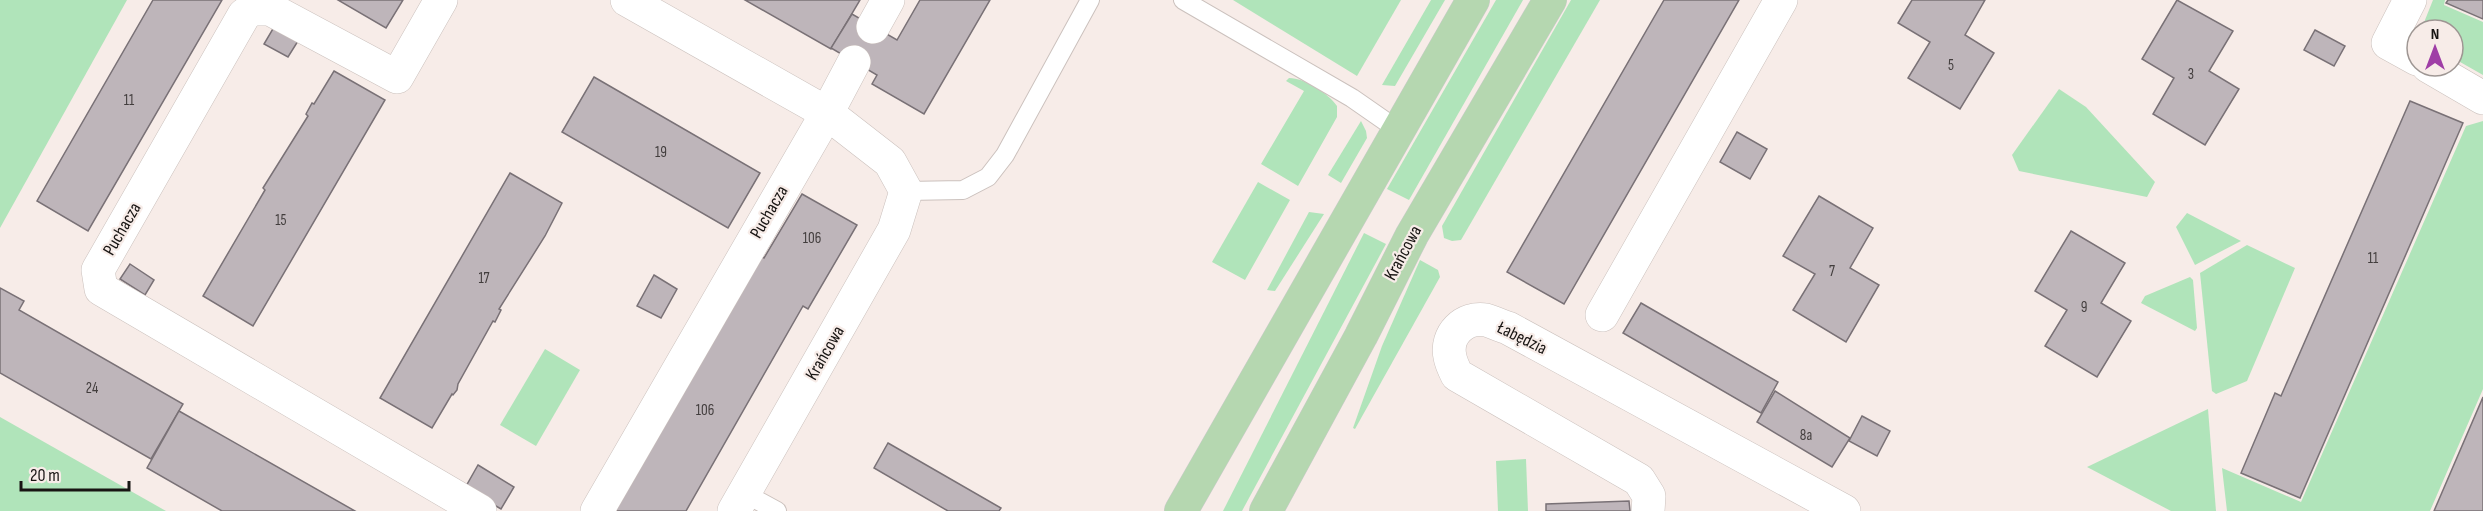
<svg xmlns="http://www.w3.org/2000/svg" width="2483" height="511" font-family="'Sofia Sans Condensed',sans-serif">
<style>
.green{fill:#b0e4ba}
.building{fill:#beb5ba;stroke:#797176;stroke-width:1.5}
.lines{fill:none;stroke-linecap:round;stroke-linejoin:round}
.lane-casing{stroke:#cbc1bd;stroke-width:20}
.street-casing{stroke:#cbc1bd;stroke-width:34}
.primary-casing{stroke:#cccccb;stroke-width:34}
.lane{stroke:#fff;stroke-width:18}
.street{stroke:#fff;stroke-width:33}
.primary{stroke:#b5d7b0;stroke-width:33}
.labels{text-anchor:middle;dominant-baseline:central;stroke-width:4.5;stroke-linejoin:round;paint-order:stroke}
.number-label{font-size:15px;fill:#423d3d}
.street-label{font-size:18px;fill:#181513;stroke:#f7ece8}
</style>
<rect width="100%" height="100%" fill="#f7ece8"/>
<g class="green">
<polygon points="0,0 127,0 0,228"/>
<polygon points="1233,0 1401,0 1357,76"/>
<polygon points="1431,0 1445,0 1395,86 1382,85"/>
<polygon points="1496,0 1523,0 1409,200 1387,189"/>
<polygon points="1571,0 1600,0 1461,240 1452,241 1444,238 1442,226"/>
<polygon points="2433,0 2445,0 2444,5 2483,22 2483,75 2453,58 2453,30 2421,30"/>
<path d="M1289 78C1305 78 1328 93 1337 106V117L1298 186 1261 164 1304 91 1286 81Z"/>
<polygon points="2059,89 2086,107 2155,182 2147,197 2019,171 2012,155"/>
<polygon points="1361,121 1366,131 1367,138 1341,183 1328,175"/>
<polygon points="2483,121 2483,389 2430,511 2227,511 2222,468 2301,502 2466,126"/>
<polygon points="1258,182 1290,200 1245,280 1212,262"/>
<polygon points="1309,212 1324,214 1275,291 1267,290"/>
<polygon points="2187,213 2241,241 2195,265 2176,227"/>
<polygon points="1364,233 1386,244 1242,511 1223,511"/>
<polygon points="2247,245 2295,268 2247,381 2216,394 2212,391 2200,273"/>
<polygon points="1420,260 1438,270 1440,277 1355,429 1353,428 1382,346"/>
<polygon points="2190,277 2193,280 2197,328 2195,331 2141,303 2145,296"/>
<polygon points="545,349 580,370 536,446 500,425"/>
<polygon points="2208,409 2216,511 2171,511 2087,467"/>
<polygon points="0,417 166,511 0,511"/>
<polygon points="1526,459 1528,511 1498,511 1496,461"/>
</g>
<g class="building">
<polygon points="153,0 222,0 88,231 37,201"/>
<polygon points="338,0 403,0 386,28"/>
<polygon points="745,0 860,0 831,49"/>
<polygon points="920,0 990,0 924,114 872,84 877,75 831,48 852,14 897,40"/>
<polygon points="1664,0 1739,0 1564,304 1507,272"/>
<polygon points="1912,0 1985,0 1965,35 1994,53 1960,109 1908,78 1930,42 1898,23"/>
<polygon points="2177,0 2233,31 2209,71 2239,89 2205,145 2153,114 2174,78 2142,59"/>
<polygon points="2448,0 2483,0 2483,19 2446,3"/>
<polygon points="274,27 298,41 288,57 264,44"/>
<polygon points="2315,30 2345,46 2334,66 2304,50"/>
<polygon points="334,71 385,100 253,326 203,296 265,190 263,188 308,116 306,114 312,103 314,104"/>
<polygon points="594,77 760,173 728,228 562,132"/>
<polygon points="2410,101 2463,123 2300,498 2241,473 2275,393 2281,396"/>
<polygon points="1737,132 1767,149 1750,179 1720,162"/>
<polygon points="510,173 562,203 545,236 499,309 501,310 495,322 493,321 458,384 457,390 453,395 452,394 432,428 380,398"/>
<polygon points="802,194 857,225 808,309 803,306 686,511 610,511 757,254 764,258"/>
<polygon points="1819,196 1873,228 1850,268 1879,285 1846,342 1793,310 1815,274 1783,256"/>
<polygon points="2071,231 2125,263 2101,303 2131,321 2097,377 2045,346 2067,310 2035,291"/>
<polygon points="130,264 154,280 145,295 120,279"/>
<polygon points="654,275 677,289 661,318 637,306"/>
<polygon points="0,288 24,301 19,310 183,404 151,459 0,373"/>
<polygon points="1641,303 1778,382 1761,413 1623,333"/>
<polygon points="1775,391 1850,438 1832,467 1757,422"/>
<polygon points="2483,397 2483,511 2434,511"/>
<polygon points="179,411 355,511 222,511 147,468"/>
<polygon points="1862,416 1890,431 1877,456 1849,441"/>
<polygon points="888,443 1001,508 999,511 948,511 874,468"/>
<polygon points="478,465 514,487 501,509 465,488"/>
<polygon points="1629,501 1630,511 1546,511 1546,504"/>
</g>
<g class="lines">
<g class="lane-casing">
<g id="lane">
<polyline points="1183,0 1352,98 1398,130"/>
<polyline points="906,191 963,190 988,177 1005,155 1090,0"/>
<polyline points="744,493 777,511"/>
</g>
</g>
<g class="street-casing">
<g id="street">
<polyline points="441,0 397,77 270,9 252,9 244,15 98,270 101,289 480,511"/>
<polyline points="627,0 827,113 890,162 906,191 894,230 734,511"/>
<polyline points="2410,0 2388,43 2417,59"/>
<polyline points="873,27 888,0"/>
<polyline points="2428,66 2483,98"/>
<polyline points="1602,315 1781,0"/>
<polyline points="597,511 827,113 854,62"/>
<path d="M1648 511 1649 496 1639 480 1457 375C1454 369 1451 363 1450 357 1445 335 1464 316 1486 320 1493 322 1501 326 1508 328L1844 511"/>
</g>
</g>
<g class="primary-casing">
<g id="primary">
<polyline points="1181,511 1473,0"/>
<polyline points="1266,511 1361,336 1412,235 1550,0"/>
</g>
</g>
<use href="#lane" class="lane"/>
<use href="#street" class="street"/>
<use href="#primary" class="primary"/>
</g>
<g class="labels">
<g class="number-label">
<text x="1951" y="65">5</text>
<text x="2191" y="74">3</text>
<text x="129" y="100">11</text>
<text x="661" y="152">19</text>
<text x="281" y="220">15</text>
<text x="812" y="238">106</text>
<text x="2373" y="258">11</text>
<text x="1832" y="271">7</text>
<text x="484" y="278">17</text>
<text x="2084" y="307">9</text>
<text x="92" y="388">24</text>
<text x="705" y="410">106</text>
<text x="1806" y="435">8a</text>
</g>
<g class="street-label">
<text transform="translate(769 212) rotate(-60)">Puchacza</text>
<text transform="translate(122 229) rotate(-60)">Puchacza</text>
<text transform="translate(1403 253) rotate(-62)">Krańcowa</text>
<text transform="translate(1522 338) rotate(26)">Łabędzia</text>
<text transform="translate(825 353) rotate(-60)">Krańcowa</text>
</g>
</g>
<g transform="translate(2435 48)"><circle r="28" fill="#f7ece8" stroke="#9e9693" stroke-width="1.5"/>
<path d="M0-4.5L10 22L0 15L-10 22Z" fill="#9f3ea6"/>
<text y="-9" font-size="16" font-weight="bold" text-anchor="middle" fill="#181513">N</text>
</g>
<path d="M21 481v9h108v-9" fill="none" stroke="#181513" stroke-width="3"/>
<text x="30" y="481" font-size="18" fill="#181513" stroke="#f7ece8" stroke-width="4.5" paint-order="stroke">20 m</text>
</svg>
